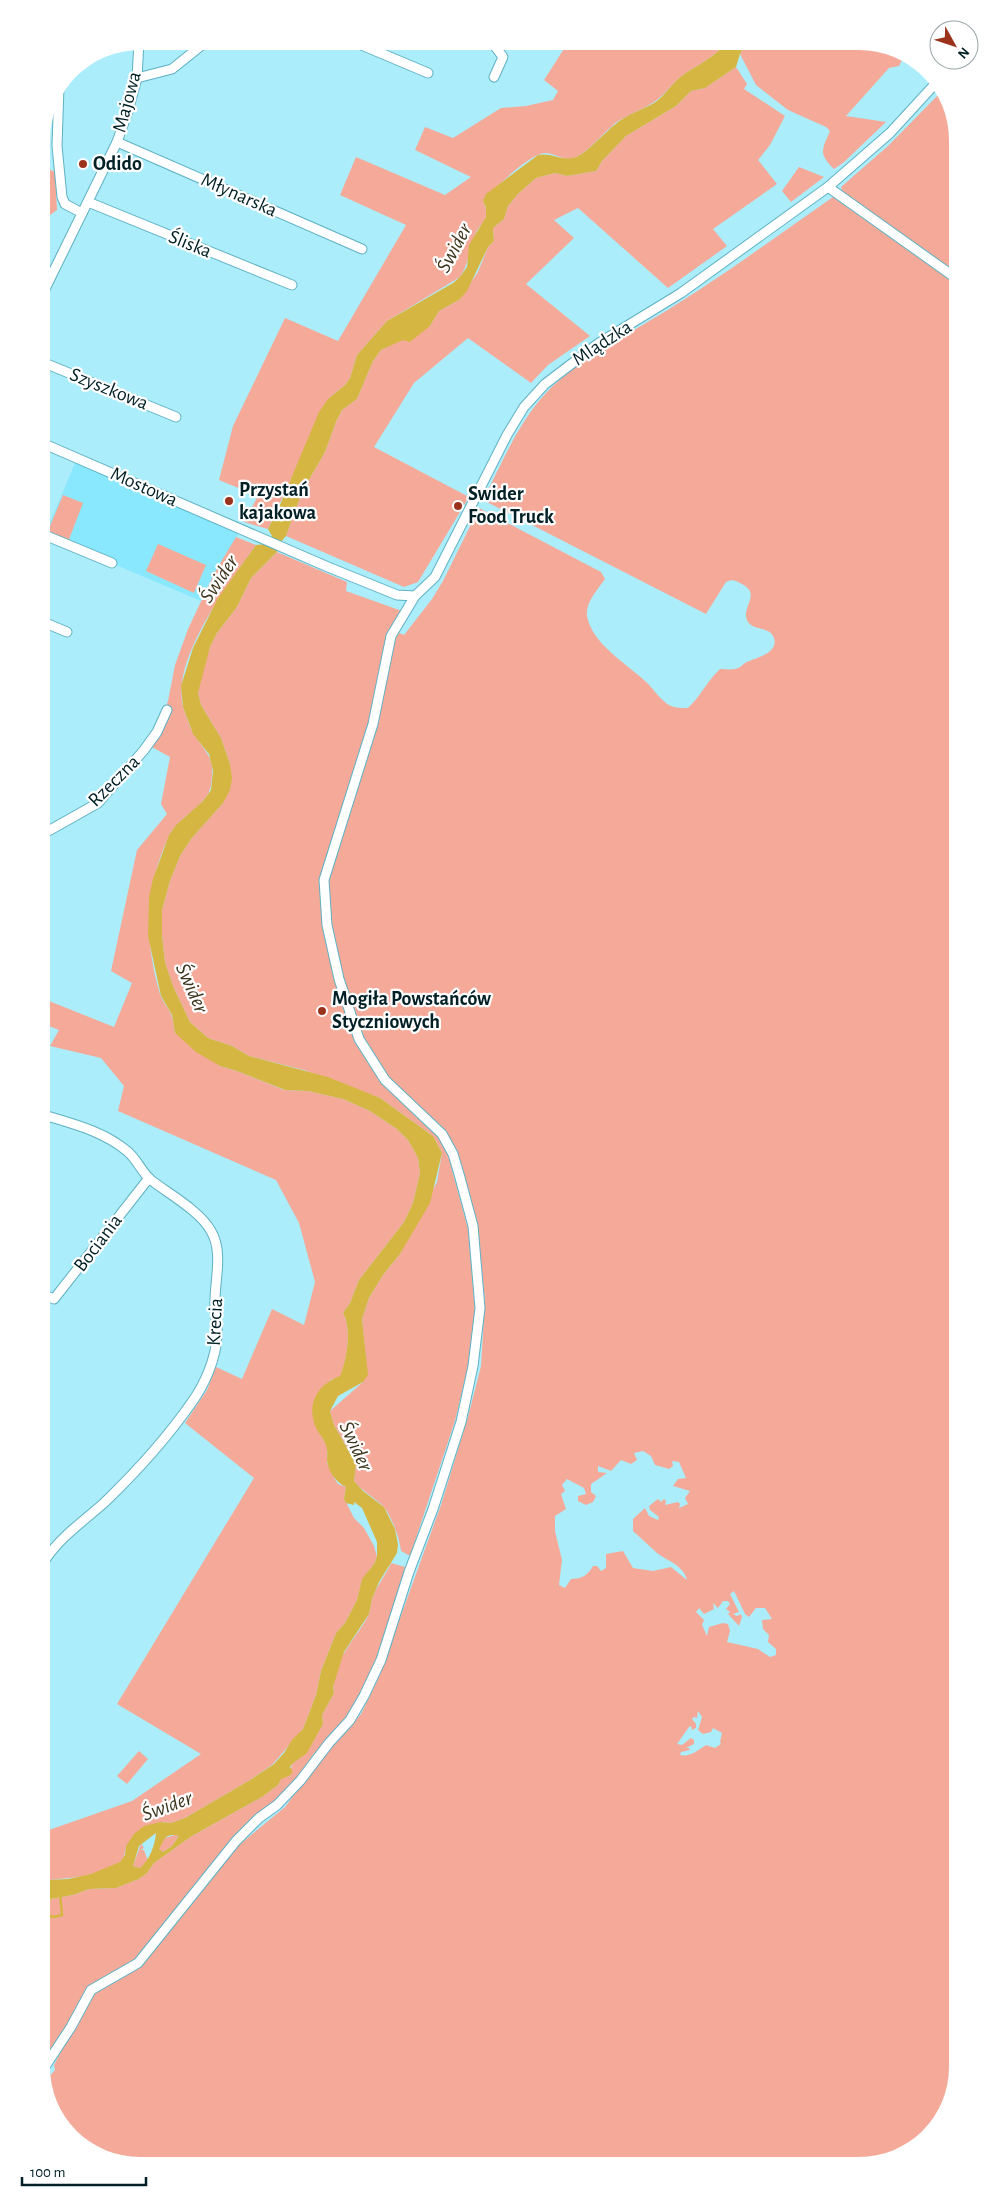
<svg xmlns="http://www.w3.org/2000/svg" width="999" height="2207" font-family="'Alegreya Sans',sans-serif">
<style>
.built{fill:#89e8fd}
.green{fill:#f5aa99;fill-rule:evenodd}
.water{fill:#d6b643;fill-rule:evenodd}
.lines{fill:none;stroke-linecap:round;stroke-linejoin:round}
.stream{stroke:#d6b643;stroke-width:2.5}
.minor-casing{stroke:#5db1c3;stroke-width:11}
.minor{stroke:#fff;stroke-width:9}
.poi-dot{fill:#9b321c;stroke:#fff;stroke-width:2}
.labels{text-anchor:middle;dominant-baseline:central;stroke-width:4.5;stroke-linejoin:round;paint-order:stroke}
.street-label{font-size:20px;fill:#002026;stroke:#fff}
.poi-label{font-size:20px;font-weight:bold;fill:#002026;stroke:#fff;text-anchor:start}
.water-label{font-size:21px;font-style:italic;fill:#3c351d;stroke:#fff}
</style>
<rect width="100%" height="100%" fill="#acedfb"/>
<polygon class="built" points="77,458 241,530 215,572 201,601 45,535"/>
<g class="green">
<path d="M569 41H673L686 48 693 41H727C714 60 692 66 676 81 668 89 663 96 654 102 642 110 629 114 617 122 605 131 588 152 576 157 564 162 557 154 546 153 531 152 494 189 483 201 485 206 487 210 486 216 485 223 478 227 476 233 469 248 469 264 460 277L387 321 357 355 350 378 345 385 328 399 268 529 244 522 258 496 219 480 233 426 285 318 338 341 406 225 340 195 356 157 445 195 471 177 415 150 425 127 453 138 501 108 526 106 553 100 558 91 544 80Z"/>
<path d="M747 41H866L904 56 899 66 889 68 846 116 886 122 843 163 834 169C818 153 822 150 830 131L826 127 788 110 756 85 740 54Z"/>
<polygon points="736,67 747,84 744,89 785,116 770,145 758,160 777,184 713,229 727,246 668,288 578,208 554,220 574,238 526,284 590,336 548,365 531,383 468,338 414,383 374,447 469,497 418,582 404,587 286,536 302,492 325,452 336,422 342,410 357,399 373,361 381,350 430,326 439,311 459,300 478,272 488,247 494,241 493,228 504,219 508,206 518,194 536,178 555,173 567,176 596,171 602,161 626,136 676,106 691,91 705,88"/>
<polygon points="941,92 952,108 953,270 843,193 841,187 888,146"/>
<polygon points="42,166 55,172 57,210 50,215 42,216"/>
<polygon points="799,167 824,177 791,202 782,191"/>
<path d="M833 197 953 282 958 2067 938 2127 891 2160 133 2166 80 2146 47 2099V2079L55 2070 54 2065 90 1996 138 1969 228 1854 285 1807 317 1764 361 1714 378 1679 441 1505 468 1417 481 1366 485 1300 477 1226 457 1151 446 1132 389 1078 377 1061 364 1037 343 977 331 925 329 881 378 724 395 636 397 632 404 635 432 599 443 581 479 508 601 572 605 579C598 589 585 603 587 616 592 644 626 663 645 681 653 688 658 697 666 703 672 708 680 708 688 708 701 696 707 681 720 669 725 669 730 670 735 669 740 668 741 666 745 663 754 658 779 654 774 638 770 626 754 631 748 622 739 607 764 594 740 583 735 580 732 579 726 582L706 614 483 500C502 463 518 423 546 393 582 355 634 332 677 304 730 271 781 233 833 197ZM643 1451 651 1456 655 1465 669 1469 673 1466 672 1461 679 1462 686 1478 678 1479 673 1486 690 1491 685 1498 688 1504 679 1508 680 1504 678 1502 665 1505 666 1501 664 1499 661 1502 658 1499 649 1506 650 1510 659 1517 658 1520 649 1516 645 1508 633 1519V1531C641 1538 649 1546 657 1553 668 1561 684 1566 687 1580L671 1567 653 1571 633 1568 623 1551 606 1554V1568L601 1571 597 1566H593C588 1575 582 1579 571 1579L565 1588 559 1585 562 1560 555 1531V1516L566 1509 561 1494 565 1491 562 1485 567 1479 584 1488 586 1494 578 1496V1501L586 1505 593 1502 596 1496 591 1492V1484L607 1473 598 1472V1466L611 1471 621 1460 631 1464 637 1460 634 1453ZM734 1591 745 1614 749 1617 756 1608H765L772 1619 762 1620 763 1629 769 1635 768 1642 776 1649V1655L770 1657 758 1649 727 1642 730 1631 728 1624 723 1623 709 1627 707 1636 702 1625 704 1620 696 1612 699 1608 704 1614 714 1609 713 1603 718 1608 723 1601H728L730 1604 726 1609 730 1612 728 1614 739 1626 742 1617 741 1614 737 1616 733 1614 739 1612 730 1594ZM698 1711 702 1717 698 1730 703 1734 711 1732 713 1728 722 1733 720 1742 721 1744 715 1748 706 1745C697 1751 690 1757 680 1755L681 1752 690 1750 689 1748H686L694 1744V1740L691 1738 682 1745 677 1744 689 1727 691 1726 692 1730 696 1728V1724L692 1719 694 1717 697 1718Z"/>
<polygon points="63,495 83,503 68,542 47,533"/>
<path d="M236 537 256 545C229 584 166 664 185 713 188 720 190 729 194 734 208 756 215 757 211 785 208 806 178 816 169 836 144 889 144 939 160 994 162 1001 168 1007 171 1014 173 1020 174 1027 175 1033L220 1066 237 1071 284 1090 308 1091 343 1099 370 1111 397 1129 408 1140 418 1158 420 1173 413 1203 404 1222 359 1280 350 1303 343 1313C352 1329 347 1359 340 1377L330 1380 316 1427 327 1446V1463L334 1478 338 1484 346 1487 344 1499 346 1502 354 1518 364 1528 374 1546 377 1557 374 1564 362 1580 357 1600 345 1623 336 1633 321 1671 316 1695 303 1729 273 1764 250 1780 185 1818 171 1823 160 1822 126 1846C125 1852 125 1856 121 1861 109 1875 64 1879 46 1880V1831L132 1801 201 1754 117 1704 254 1478 185 1423 207 1390 216 1367 242 1379 272 1309 304 1325 315 1282 299 1223 276 1180 118 1111 124 1086 101 1058 50 1046 59 1030 44 1024V999L114 1027 132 983 111 971 137 850 167 814 161 804 170 757 152 747 168 701 175 665 188 629 215 572Z"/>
<polygon points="158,544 206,565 194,593 146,571"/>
<path d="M277 552 347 582 346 591 402 611 370 724 320 880 356 1040 382 1083 438 1137 448 1155 468 1229 475 1310 468 1366 455 1421 410 1556 401 1551C400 1539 391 1513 381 1504 372 1496 362 1491 354 1481L356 1463 334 1425 330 1411 363 1382 366 1360 362 1319 369 1298 383 1275 400 1254 437 1182 442 1153 433 1136 380 1098 304 1070 249 1056 232 1046 208 1038 190 1022 173 986 165 962 162 935V910L170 881 180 856 191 839 223 803 230 764 221 738 201 705 198 693 203 669 210 647 217 633 237 607 251 578Z"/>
<path d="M391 1563 405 1567 384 1645 351 1711 312 1756 305 1769 285 1792 256 1816 225 1847 135 1963 87 1989 46 2062V1900L73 1895 89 1889 116 1888 139 1879 147 1873 154 1863 192 1836 262 1797 278 1785 281 1778 289 1776 292 1764 307 1752 323 1724 322 1715 334 1693C328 1665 357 1638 368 1616 371 1610 370 1603 373 1597 377 1585 386 1575 391 1563Z"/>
<polygon points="139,1751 148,1759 127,1784 117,1776"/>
<polygon points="175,1835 179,1836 172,1846 163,1852 158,1849 165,1838"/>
<polygon points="141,1844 144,1848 141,1850 144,1850 148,1861 140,1868 133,1866"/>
</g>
<path class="water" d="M727 41H747L740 54 736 67 705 88 691 91 676 106 626 136 602 161 596 171 567 176 555 173 536 178 518 194 508 206 504 219 493 228 494 241 488 247 467 291 459 300 439 311 430 326 410 342 403 340 381 350 373 361 357 399 342 410 336 422 325 452 302 492 286 536 278 545 277 552 251 578 237 607 217 633 210 647 198 693 201 705 221 738 230 764 232 778 230 790 223 803 191 839 180 856 170 881 162 910V935L165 962 173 986 190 1022 208 1038 232 1046 249 1056 328 1077 380 1098 433 1136 442 1153 430 1203 400 1254 383 1275 369 1298 362 1319 368 1375 363 1382 338 1396 330 1411 334 1425 356 1464 354 1481 363 1491 384 1507 395 1529 398 1545 397 1553 379 1582 372 1599 369 1614 344 1652 333 1687 334 1693 322 1715 323 1724 307 1753 292 1764 290 1767 293 1772 289 1776 281 1779 278 1785 262 1797 192 1836 154 1863 147 1873 139 1879 116 1888 89 1889 73 1895 46 1900V1880L68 1879 91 1874 120 1862 125 1855 126 1846 134 1834 144 1826 160 1822 171 1823 185 1818 250 1780 274 1764 284 1753 292 1740 303 1729 316 1695 321 1671 336 1633 345 1623 357 1600 362 1579 374 1564 377 1557V1542L362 1508 354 1502V1505L346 1503 344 1499 346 1487C336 1482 329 1473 327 1461 327 1456 328 1450 326 1445 324 1439 319 1434 316 1428 306 1404 317 1385 340 1376 347 1359 352 1329 343 1313L350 1303 359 1280 404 1222 413 1203 420 1173 418 1158 408 1140 397 1129 370 1111 343 1099 308 1091 285 1090 237 1071 220 1066 196 1052 175 1033 172 1015 161 996 148 936 149 897 153 879 169 835 176 825 203 801 211 790 213 771 209 754 193 734 183 707 181 686 193 648 218 598 256 545 266 544 272 536 268 529 280 505 319 412 328 399 345 385 350 378 357 355 387 321 453 283 460 277 467 267 469 245 486 217V208L483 201 486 194 538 155C552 152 562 162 576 157 587 153 606 131 617 123 628 114 642 110 654 103 663 97 668 89 676 81 692 66 714 60 727 41ZM156 1833C155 1845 150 1859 140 1868L133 1866 139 1846ZM174 1835 179 1836 172 1846 163 1852 159 1849C164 1842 163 1835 174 1835Z"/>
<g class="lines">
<polyline class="stream" points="46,1914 53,1917 62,1915 60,1894"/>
<g class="minor-casing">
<g id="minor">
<polyline points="352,41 428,73"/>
<polyline points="491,41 503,57 494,77"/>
<polyline points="137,78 172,69 207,41"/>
<polyline points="59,87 57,146 62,197 65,204 82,213"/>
<polyline points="117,142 362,249"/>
<polyline points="828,187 953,276"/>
<polyline points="88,202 292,285"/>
<polyline points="42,295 117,142 128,111 137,78 139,41"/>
<polyline points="42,362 176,417"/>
<polyline points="42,443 328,567 397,595 415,596"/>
<polyline points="42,534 112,563"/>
<polyline points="43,622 67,632"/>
<polyline points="43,834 98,803 144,750 157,732 167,710"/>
<path d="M44 1115C73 1124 103 1131 127 1151 137 1159 142 1173 151 1180 169 1194 200 1211 211 1231 224 1253 214 1282 215 1305 215 1315 218 1325 217 1336 216 1358 205 1384 192 1402 167 1438 136 1472 105 1502 84 1521 61 1536 45 1560"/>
<polyline points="44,1295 54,1299 149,1178"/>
<polyline points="46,2065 71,2027 91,1990 138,1963 236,1841 259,1818 277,1805 300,1781 329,1743 350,1720 364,1696 381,1660 409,1572 433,1509 461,1422 473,1366 480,1308 473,1226 459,1174 453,1154 442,1134 385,1080 359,1039 339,979 327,925 324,880 373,724 391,636 415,596 435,577 507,435 524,407 545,384 599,343 681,293 828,187 890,133 935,84"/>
</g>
</g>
<use href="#minor" class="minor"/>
</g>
<g class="poi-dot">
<circle cx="83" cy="164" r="5"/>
<circle cx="229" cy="501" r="5"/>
<circle cx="458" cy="506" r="5"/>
<circle cx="322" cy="1011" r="5"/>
</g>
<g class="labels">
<g class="street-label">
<text transform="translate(127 102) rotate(-75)">Majowa</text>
<text transform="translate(239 195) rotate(24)">Młynarska</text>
<text transform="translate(190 244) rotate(22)">Śliska</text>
<text transform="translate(602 343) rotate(-33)">Mlądzka</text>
<text transform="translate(109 389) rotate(22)">Szyszkowa</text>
<text transform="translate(144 487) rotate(24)">Mostowa</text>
<text transform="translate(114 781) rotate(-45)">Rzeczna</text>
<text transform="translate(98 1243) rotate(-53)">Bociania</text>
<text transform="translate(215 1322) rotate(-87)">Krecia</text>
</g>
<g class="poi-label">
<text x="93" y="164">Odido</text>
<text x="239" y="490">Przystań<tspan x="239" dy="23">kajakowa</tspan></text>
<text x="468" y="494">Swider<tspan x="468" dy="23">Food Truck</tspan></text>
<text x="332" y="999">Mogiła Powstańców<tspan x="332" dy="23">Styczniowych</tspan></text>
</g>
<g class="water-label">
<text transform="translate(454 248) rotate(-62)">Świder</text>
<text transform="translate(219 579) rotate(-56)">Świder</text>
<text transform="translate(192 988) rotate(66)">Świder</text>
<text transform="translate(356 1446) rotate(65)">Świder</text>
<text transform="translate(167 1806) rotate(-20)">Świder</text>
</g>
</g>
<path d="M0 0H999V2207H0ZM140 50H859A90 90 0 0 1 949 140V2067A90 90 0 0 1 859 2157H140A90 90 0 0 1 50 2067V140A90 90 0 0 1 140 50Z" fill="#fff" fill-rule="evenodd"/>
<g transform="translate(954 45) rotate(130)"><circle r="24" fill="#ffffff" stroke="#99a6a8"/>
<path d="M0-4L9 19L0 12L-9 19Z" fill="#9b321c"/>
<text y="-8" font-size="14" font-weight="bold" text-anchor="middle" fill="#002026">N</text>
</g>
<path d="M22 2177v8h124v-8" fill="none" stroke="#002026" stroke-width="2.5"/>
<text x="30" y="2177" font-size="15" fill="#002026" stroke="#ffffff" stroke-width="4" paint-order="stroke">100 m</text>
</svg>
